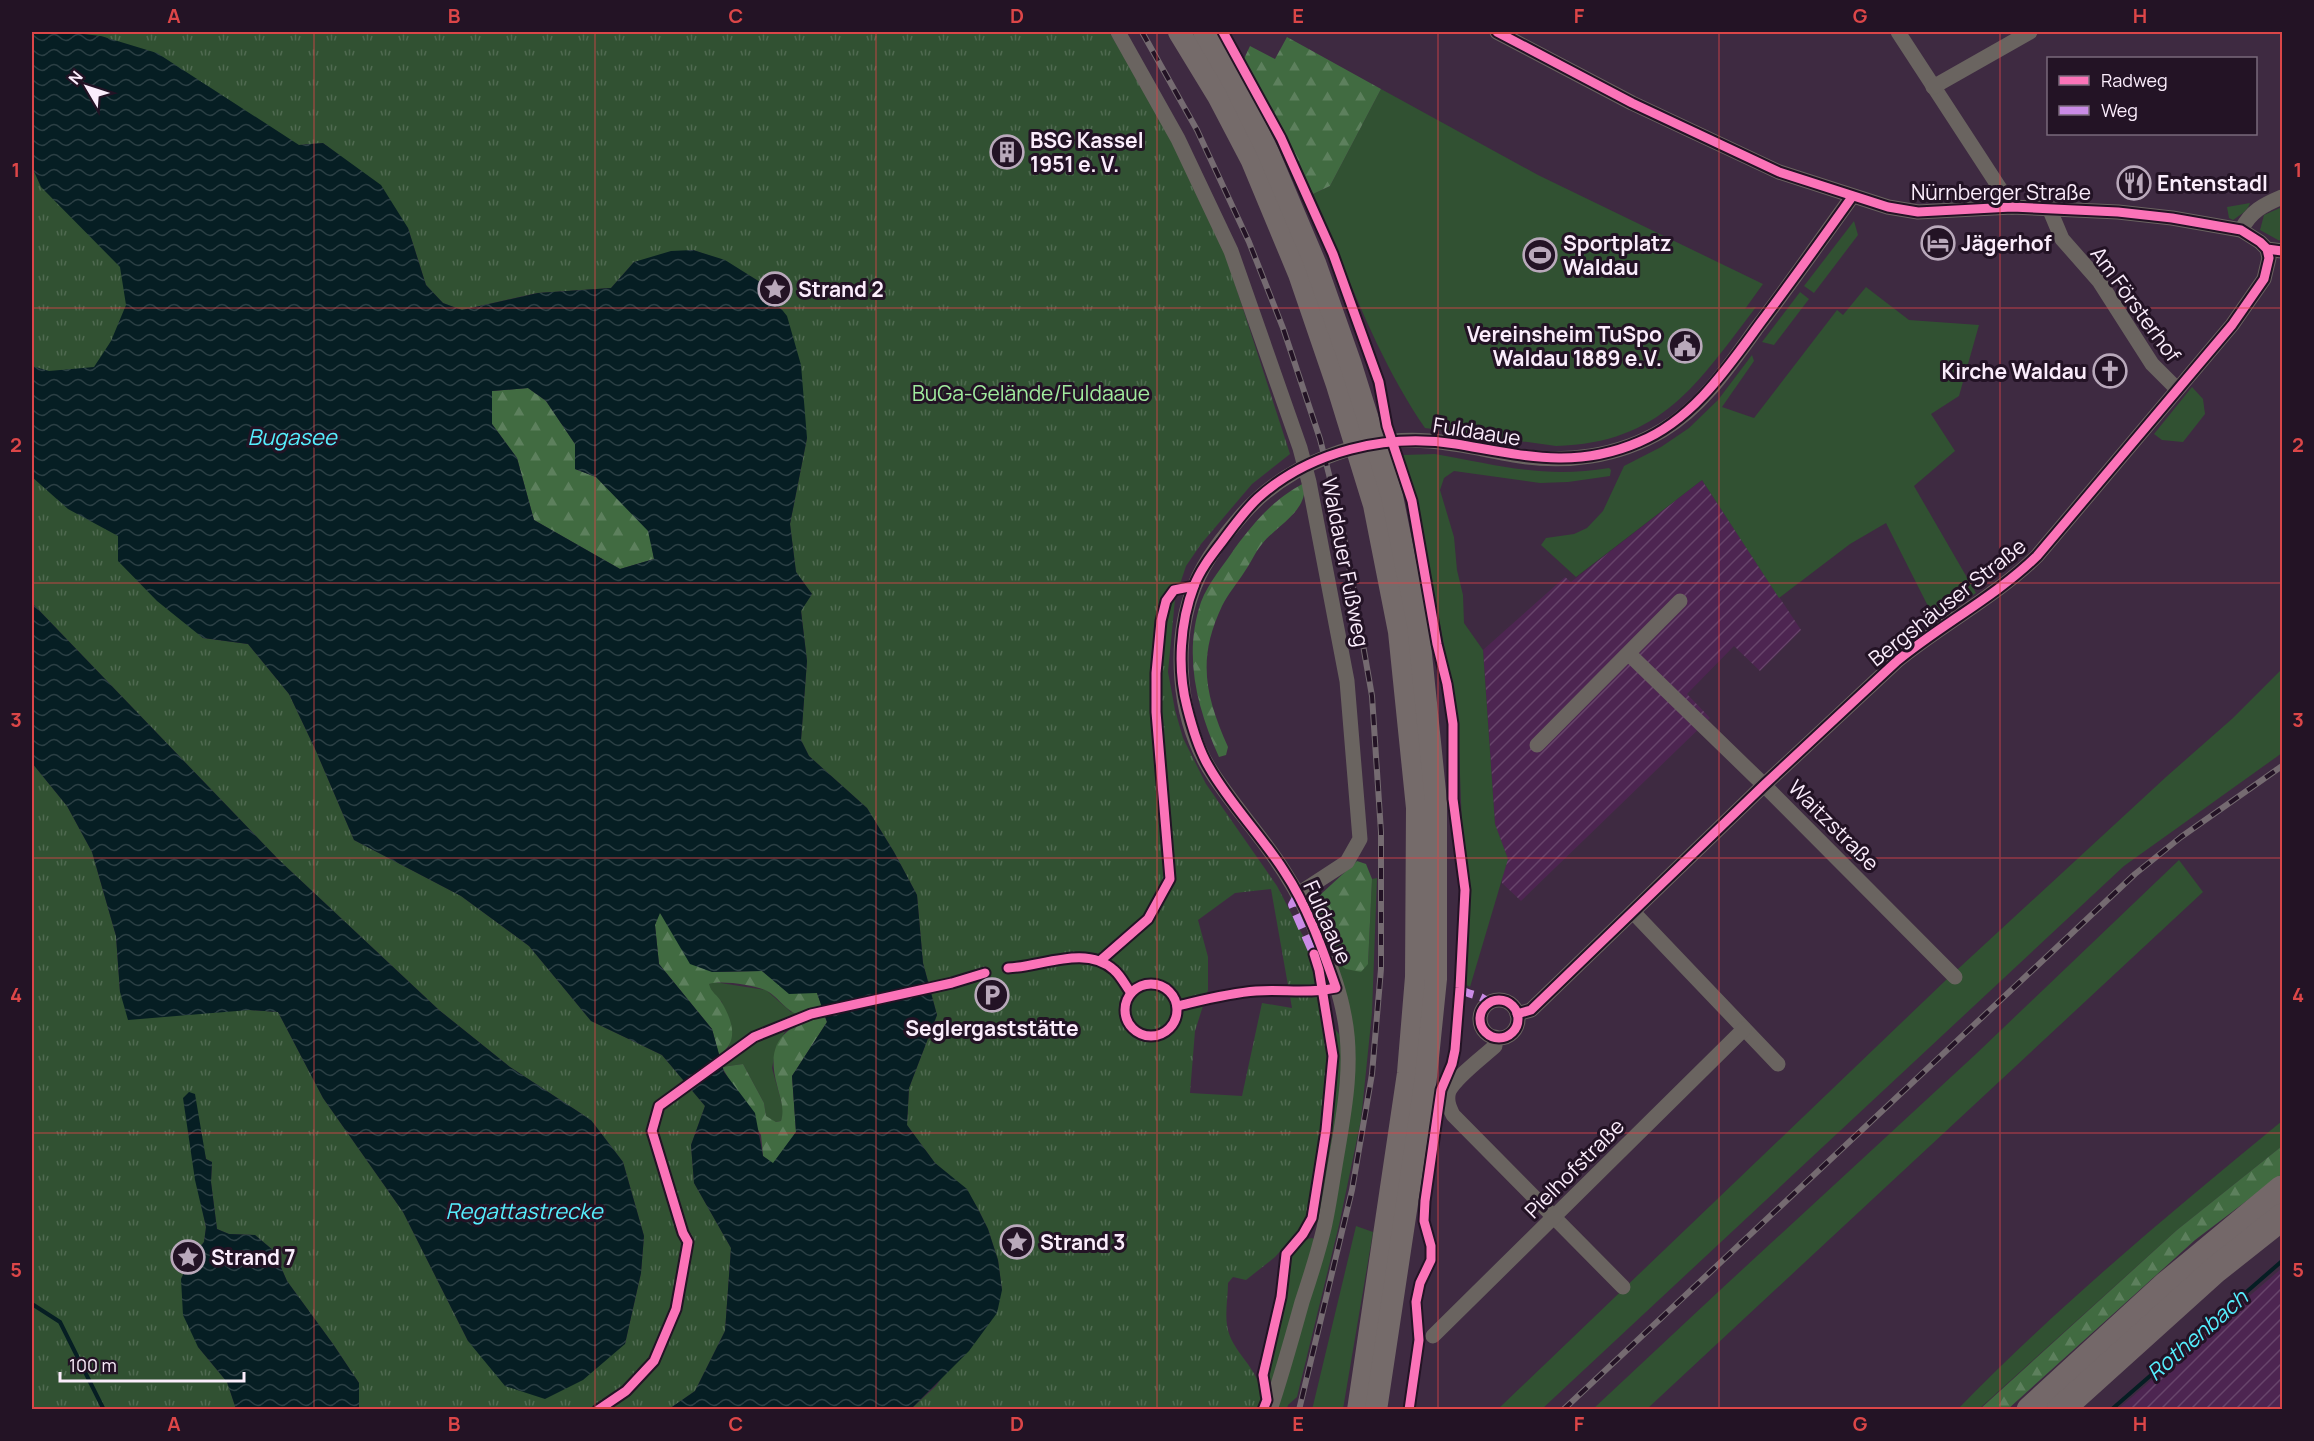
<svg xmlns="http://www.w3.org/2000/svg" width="2314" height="1441" font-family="Manrope,sans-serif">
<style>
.industrial{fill:url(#industrial-furrows)}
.green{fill:#315132}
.forest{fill:url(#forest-firs)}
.park{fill:url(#park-tufts);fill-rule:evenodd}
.water{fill:url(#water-waves);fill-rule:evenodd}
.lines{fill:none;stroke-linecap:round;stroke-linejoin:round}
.stream{stroke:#061e23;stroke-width:4}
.street{stroke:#6a6460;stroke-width:15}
.primary{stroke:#756b6a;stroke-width:22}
.highway{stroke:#746869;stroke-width:27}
.rail-casing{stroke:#756b71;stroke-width:6}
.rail{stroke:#231325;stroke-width:4;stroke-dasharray:11;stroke-linecap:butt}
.quiet{stroke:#ca8be6;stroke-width:8;stroke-dasharray:15 8;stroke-linecap:butt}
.cycleway-casing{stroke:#231325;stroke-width:13}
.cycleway{stroke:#fb73b8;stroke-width:9}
.grid{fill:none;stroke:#dc4648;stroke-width:1.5;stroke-opacity:0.55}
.labels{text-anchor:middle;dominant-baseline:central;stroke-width:6;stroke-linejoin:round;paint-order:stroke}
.poi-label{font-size:21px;font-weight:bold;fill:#fbedfc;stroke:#231325;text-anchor:start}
.street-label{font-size:21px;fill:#fbedfc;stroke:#231325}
.park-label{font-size:21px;fill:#a0eb9e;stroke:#231325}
.water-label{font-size:22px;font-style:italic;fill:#55eefd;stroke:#231325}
.neatline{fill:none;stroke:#dc4648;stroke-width:2}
.grid-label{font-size:20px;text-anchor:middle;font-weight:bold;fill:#dc4648}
</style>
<defs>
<pattern id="industrial-furrows" width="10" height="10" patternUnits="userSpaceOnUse" patternTransform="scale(1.5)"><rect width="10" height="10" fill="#4d2551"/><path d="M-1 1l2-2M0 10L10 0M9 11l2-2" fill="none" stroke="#68456b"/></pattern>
<pattern id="forest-firs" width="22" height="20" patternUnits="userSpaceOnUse" patternTransform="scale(1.5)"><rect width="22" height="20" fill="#416b41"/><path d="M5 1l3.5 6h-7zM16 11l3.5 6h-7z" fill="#5d805d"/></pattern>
<pattern id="park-tufts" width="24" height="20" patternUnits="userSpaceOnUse" patternTransform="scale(1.5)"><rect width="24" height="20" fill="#315132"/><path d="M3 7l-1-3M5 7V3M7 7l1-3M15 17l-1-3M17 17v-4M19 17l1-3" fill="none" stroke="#506a51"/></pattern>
<pattern id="water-waves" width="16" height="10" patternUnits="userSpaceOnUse" patternTransform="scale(1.5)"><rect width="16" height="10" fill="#061e23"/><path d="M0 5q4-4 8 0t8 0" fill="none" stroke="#2b3f44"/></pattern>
</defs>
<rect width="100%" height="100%" fill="#3e2a41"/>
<g class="industrial">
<polygon points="1702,480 1801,630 1760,671 1734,646 1687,694 1710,718 1521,901 1502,883 1495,824 1483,650 1565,577 1571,582"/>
<polygon points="2282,1268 2282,1409 2118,1409"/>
</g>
<g class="green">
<path d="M1381 89 1538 175 1763 284 1745 309 1756 307C1697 384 1662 443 1556 446L1425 428C1376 357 1347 273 1313 194L1330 186Z"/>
<path d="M2250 203C2248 211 2240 215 2233 220L2229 218 2227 207Z"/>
<polygon points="2282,207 2282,241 2278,240 2260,230 2264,215"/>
<polygon points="1854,221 1858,235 1814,293 1804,286"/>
<polygon points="1866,287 1909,320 1979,325 1959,396 1931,414 1955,451 1914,486 1976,593 1935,620 1886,523 1850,544 1779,598 1702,480 1576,577 1541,545 1546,538 1574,534 1587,528 1603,511 1624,466 1661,447 1689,428 1718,400 1752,355 1754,361 1722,407 1754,418 1837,310 1843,315"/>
<polygon points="1800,292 1809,299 1774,345 1762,342"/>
<polygon points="2192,387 2203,399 2205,414 2183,442 2162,440 2154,434"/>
<path d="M1435 454C1498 465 1544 479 1609 468L1611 470 1610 476 1568 482 1540 483 1454 471 1444 478 1440 490 1454 537 1457 570 1463 595 1464 623 1483 650 1495 824 1508 859 1470 987 1463 983 1468 888 1462 827 1458 722 1417 499 1403 455Z"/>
<polygon points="2282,669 2282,753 2124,866 1542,1409 1497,1410 1946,980 2166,777 2233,718"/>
<polygon points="2179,860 2203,892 1647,1409 1593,1409 1718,1292 1977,1053"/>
<polygon points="1377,878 1372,1013 1361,1120 1339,1225 1297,1397 1288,1405 1287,1409 1277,1410 1330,1226 1347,1133 1334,961 1368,964 1372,879"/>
<polygon points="714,982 766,990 791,1012 803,1013 805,1020 786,1030 776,1048 772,1068 784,1111 781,1121 776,1122 766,1117 764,1103 743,1064 722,1067 719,1055 729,1049 722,1002 710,991 708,984"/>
<polygon points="1330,1022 1341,1037 1343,1072 1319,1221 1313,1225 1329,1131 1336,1055"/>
<path d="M2282 1121V1146L2177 1230 1979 1409 1957 1410C2058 1306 2170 1213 2282 1121Z"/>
<polygon points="1356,1226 1373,1232 1343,1409 1312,1410"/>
<path d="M1312 1238 1314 1239 1273 1382H1271C1261 1356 1281 1322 1285 1295 1287 1283 1285 1270 1288 1258 1291 1248 1303 1239 1312 1238Z"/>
</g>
<g class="forest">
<polygon points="1287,37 1381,89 1330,186 1313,194 1284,130 1243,61 1250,46 1275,59"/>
<polygon points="528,388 546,401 575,444 575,469 596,477 649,531 654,559 620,569 534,520 517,458 492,424 492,391"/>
<path d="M1304 483C1309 511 1277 525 1262 544 1255 552 1251 563 1245 571 1238 582 1228 594 1222 606 1197 659 1205 695 1228 747L1226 755 1219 757C1197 708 1183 655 1201 602 1208 583 1224 565 1235 548 1257 519 1272 501 1304 483Z"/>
<polygon points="1357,861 1366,864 1372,879 1368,964 1361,972 1346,969 1334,961 1314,915 1315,905 1320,895"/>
<path d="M659 912 712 972 762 971 789 993H817L822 1007C815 1009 806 1013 799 1014 788 1014 776 994 765 990 753 985 721 980 709 984 711 993 718 995 722 1003 733 1022 739 1042 719 1055L712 1029 659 964 655 925Z"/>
<path d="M824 1015 827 1022 792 1076 796 1132 773 1164 763 1156 761 1135 722 1067 743 1064 764 1103 766 1116 776 1122 781 1121C785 1108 780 1098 777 1085 765 1041 785 1026 824 1015Z"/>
<polygon points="2282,1146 2282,1174 2195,1240 2008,1409 1979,1410 2177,1230"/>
</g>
<path class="park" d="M32 32H1109L1141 83 1174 143 1224 250 1290 454 1252 484 1201 544 1186 566 1175 599 1168 672 1175 710 1183 738 1206 784 1277 886 1304 938 1315 974 1330 1059 1322 1131 1308 1221 1275 1257 1246 1280 1233 1277 1228 1283C1228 1296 1225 1312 1227 1325 1231 1357 1271 1373 1258 1409H911L936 1386 1002 1290 998 1260 988 1229 978 1209 967 1190 935 1163 907 1125 909 1088 937 1015 923 963 917 895 894 852 867 808 809 756 801 740 807 661 801 610 812 594 796 572 790 524 807 438 760 282 725 261 693 250 634 262 611 288 537 293 462 310 443 303 426 285 408 228 339 155 323 143 299 145 118 536 203 638 248 644 289 694 316 751 354 840 461 896 529 946 591 1021 662 1055 705 1106 691 1145 694 1183 731 1248 725 1331 695 1391 669 1409H359V1383L333 1344 287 1281 274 1251 255 1235 229 1234 217 1229 211 1182 212 1162 206 1159 203 1146 191 1149 206 1228 204 1242 190 1259 198 1347 227 1382 236 1409H32V763L67 806 92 852 116 936 120 992 249 1010 278 1012 323 1098 403 1212 468 1341 625 1344 641 1273 644 1236 623 1162 591 1120 510 1067 439 1010 279 860 32 603ZM1271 889 1292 1008 1262 1003 1242 1096 1190 1093 1195 1031 1208 990V957L1198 920 1235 893Z"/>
<g class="water">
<path d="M32 32H66L101 36 157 53 299 145 323 143 381 185 408 228 426 285 443 303 462 310 538 293 611 288 634 262 671 251 693 250 725 260 760 282 787 316 801 365 807 438 790 524 796 572 812 594 801 611 807 661 801 740 809 756 867 808 894 852 917 895 923 963 937 1015 909 1088 907 1125 935 1163 967 1189 978 1209 988 1229 998 1260 1002 1290 997 1313 969 1351 911 1409H669L695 1391 725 1331 731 1248 694 1183 691 1145 705 1106 662 1055 591 1021 529 946 461 896 354 840 316 751 289 694 248 644 203 638 157 601 118 561V536L68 509 32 477V366L49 371 94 367 111 341 126 305 120 267 41 187 32 167ZM528 388 546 401 575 444V469L596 477 648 531 654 559 620 569 534 520 517 458 492 424V391ZM660 913 690 964 712 972 762 971 789 994 817 993 827 1022 792 1076 796 1132 773 1163 763 1156 755 1113 724 1072 712 1029 659 964 655 925Z"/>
<polygon points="32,603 279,860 439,1010 510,1067 591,1120 623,1162 644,1236 641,1273 625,1344 583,1380 545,1399 505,1386 468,1341 403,1212 323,1098 278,1012 249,1010 128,1020 120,992 116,936 92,852 67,806 32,763"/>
<polygon points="189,1092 195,1094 206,1159 212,1162 211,1182 217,1229 229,1234 255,1235 274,1251 287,1281 333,1344 359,1383 359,1409 236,1409 227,1382 198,1347 183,1315 181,1279 190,1259 204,1242 206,1227 195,1180 183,1098"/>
</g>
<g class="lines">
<g class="stream">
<polyline points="32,1304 60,1322 104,1410"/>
<polyline points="2111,1410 2282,1261"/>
</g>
<g class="street">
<polyline points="1118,32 1178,139 1231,251 1300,448 1309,482 1347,681 1360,839 1347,862 1298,894"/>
<polyline points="1497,32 1632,103 1779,172 1888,207 1918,212 2012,207 2118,212 2172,218 2241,230 2260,242 2267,249 2282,251"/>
<polyline points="1898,32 2012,207"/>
<polyline points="1933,87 2030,32"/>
<polyline points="2049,208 2062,239 2099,281 2152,364 2177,389"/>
<path d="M2241 230C2251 211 2263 205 2282 197"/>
<polyline points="1629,654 1764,785 1955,977"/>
<polyline points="1537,745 1680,601"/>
<polyline points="1633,912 1778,1064"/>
<circle cx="1499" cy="1019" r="19"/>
<path d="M1517 1014 1531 1010 1764 785 1897 661C1942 624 1995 597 2037 556L2232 325 2264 279 2269 258 2267 249"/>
<path d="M1495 1037V1046C1483 1057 1456 1077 1449 1091 1446 1100 1449 1107 1453 1115L1623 1287"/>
<polyline points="1433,1336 1744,1029"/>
<path d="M1270 1410C1282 1374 1292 1338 1302 1302 1310 1278 1318 1253 1324 1228 1329 1206 1332 1183 1336 1160 1344 1113 1354 1063 1344 1015 1336 972 1309 910 1285 873 1262 836 1232 805 1209 768 1178 716 1172 641 1195 585 1205 559 1225 535 1243 514 1288 463 1362 436 1429 441 1458 443 1485 450 1514 455 1565 464 1618 457 1663 430 1702 407 1730 365 1756 329 1789 286 1820 241 1852 197"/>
</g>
<g class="primary">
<polyline points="1179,32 1218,96 1252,161 1299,274 1337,385 1374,505 1399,632 1417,808 1416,977 1408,1073 1358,1410"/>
<polyline points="1204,32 1234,83 1268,152 1315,263 1351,365 1392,496 1418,625 1436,801 1436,979 1426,1077 1376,1410"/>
</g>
<g class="highway">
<polyline points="2030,1410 2166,1285 2282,1189"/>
<polyline points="2060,1410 2214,1271 2282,1217"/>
</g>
<g class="rail-casing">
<g id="rail">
<polyline points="1142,32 1197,130 1217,173 1249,242 1283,328 1320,439 1342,526 1372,696 1381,832 1381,969 1372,1074 1352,1190 1299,1410"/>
<polyline points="1563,1410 2135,874 2181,837 2282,766"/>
</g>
</g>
<use href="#rail" class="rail"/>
<g class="quiet">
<polyline points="1298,894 1292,905 1316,960"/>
<path d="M1460 988C1469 997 1481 993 1488 1003"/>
</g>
<g class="cycleway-casing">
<g id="cycleway">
<polyline points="1223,32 1281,138 1333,254 1379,382 1387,426 1412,501 1437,644 1447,684 1453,724 1453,799 1465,890 1460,988 1455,1050 1452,1064 1441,1090 1425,1201 1424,1221 1431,1246 1431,1260 1420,1283 1416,1302 1419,1340 1409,1410"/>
<polyline points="1497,32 1632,103 1779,172 1888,207 1918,212 2012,207 2118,212 2172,218 2241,230 2260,242 2267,249 2282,251"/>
<polyline points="1101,960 1148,919 1170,879 1156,712 1156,673 1161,621 1166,601 1174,590 1194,586"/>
<path d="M1008 968C1041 967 1086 944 1114 970 1121 976 1125 985 1131 993"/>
<circle cx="1151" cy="1010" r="26"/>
<circle cx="1499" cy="1019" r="19"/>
<path d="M1177 1006C1203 1000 1229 993 1256 991 1283 989 1309 994 1336 988 1322 948 1308 907 1284 871 1261 835 1230 804 1209 767 1198 749 1192 727 1187 707 1177 669 1180 622 1194 586 1200 570 1211 556 1221 543 1233 527 1244 511 1258 498 1310 451 1387 433 1456 444 1522 455 1574 470 1639 442 1693 420 1728 367 1761 322 1792 281 1822 239 1852 197"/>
<path d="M1517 1014 1531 1010 1764 785 1897 661C1942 624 1995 597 2037 556L2232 325 2264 279 2269 258 2267 249"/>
<polyline points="598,1410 626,1391 654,1361 676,1309 688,1242 683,1233 652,1131 659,1106 754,1037 811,1014 952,983 985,973"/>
<polyline points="1263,1410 1267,1400 1263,1375 1281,1297 1286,1254 1303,1234 1312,1218 1326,1130 1333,1056 1319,970 1314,954"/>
</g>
</g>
<use href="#cycleway" class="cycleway"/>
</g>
<path class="grid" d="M314 32V1410M595 32V1410M876 32V1410M1157 32V1410M1438 32V1410M1719 32V1410M2000 32V1410M32 308H2282M32 583H2282M32 858H2282M32 1133H2282"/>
<defs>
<g id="building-ring" transform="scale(1.725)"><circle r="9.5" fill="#231325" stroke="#b9a9bb" stroke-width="1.5"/><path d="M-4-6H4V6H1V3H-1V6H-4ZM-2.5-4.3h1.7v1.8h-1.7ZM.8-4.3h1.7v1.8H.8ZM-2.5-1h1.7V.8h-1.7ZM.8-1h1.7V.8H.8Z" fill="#b9a9bb"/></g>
<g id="restaurant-ring" transform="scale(1.725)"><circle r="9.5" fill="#231325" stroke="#b9a9bb" stroke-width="1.5"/><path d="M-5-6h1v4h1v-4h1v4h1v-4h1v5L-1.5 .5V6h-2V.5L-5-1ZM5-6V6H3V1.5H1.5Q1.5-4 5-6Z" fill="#b9a9bb"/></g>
<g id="hotel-ring" transform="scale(1.725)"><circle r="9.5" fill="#231325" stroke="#b9a9bb" stroke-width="1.5"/><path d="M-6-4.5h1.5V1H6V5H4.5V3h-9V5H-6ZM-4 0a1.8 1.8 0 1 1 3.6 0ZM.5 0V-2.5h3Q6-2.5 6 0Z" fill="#b9a9bb"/></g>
<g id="stadium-ring" transform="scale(1.725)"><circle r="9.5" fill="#231325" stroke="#b9a9bb" stroke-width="1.5"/><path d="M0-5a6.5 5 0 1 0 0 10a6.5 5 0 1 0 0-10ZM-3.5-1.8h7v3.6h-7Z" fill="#b9a9bb"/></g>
<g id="sight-ring" transform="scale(1.725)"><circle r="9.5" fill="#231325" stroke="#b9a9bb" stroke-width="1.5"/><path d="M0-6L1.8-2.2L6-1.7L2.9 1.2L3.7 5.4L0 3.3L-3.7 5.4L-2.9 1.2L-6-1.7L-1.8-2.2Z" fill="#b9a9bb"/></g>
<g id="civic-ring" transform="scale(1.725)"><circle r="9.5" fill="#231325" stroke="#b9a9bb" stroke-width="1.5"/><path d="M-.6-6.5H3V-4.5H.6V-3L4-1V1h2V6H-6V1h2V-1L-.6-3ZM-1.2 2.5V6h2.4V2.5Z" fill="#b9a9bb"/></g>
<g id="church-ring" transform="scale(1.725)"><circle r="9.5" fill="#231325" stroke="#b9a9bb" stroke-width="1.5"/><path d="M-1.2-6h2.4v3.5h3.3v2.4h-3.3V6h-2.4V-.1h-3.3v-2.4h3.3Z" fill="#b9a9bb"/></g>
<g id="parking-ring" transform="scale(1.725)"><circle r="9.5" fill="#231325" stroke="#b9a9bb" stroke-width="1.5"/><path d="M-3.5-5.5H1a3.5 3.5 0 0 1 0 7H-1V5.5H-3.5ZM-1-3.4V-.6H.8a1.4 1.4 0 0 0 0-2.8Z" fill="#b9a9bb"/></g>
</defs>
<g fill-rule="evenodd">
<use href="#building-ring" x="1007" y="152"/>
<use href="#restaurant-ring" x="2134" y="183"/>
<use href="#hotel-ring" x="1938" y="243"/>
<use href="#stadium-ring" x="1540" y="255"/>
<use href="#sight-ring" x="775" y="289"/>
<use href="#civic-ring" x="1685" y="346"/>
<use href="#church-ring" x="2110" y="371"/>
<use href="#parking-ring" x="992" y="995"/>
<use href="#sight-ring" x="1017" y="1242"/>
<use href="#sight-ring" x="188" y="1257"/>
</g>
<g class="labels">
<g class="poi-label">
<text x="1030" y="140">BSG Kassel<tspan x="1030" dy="24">1951 e. V.</tspan></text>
<text x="2157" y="183">Entenstadl</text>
<text x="1563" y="243">Sportplatz<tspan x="1563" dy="24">Waldau</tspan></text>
<text x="1961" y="243">Jägerhof</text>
<text x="798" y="289">Strand 2</text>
<text x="1662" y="334" text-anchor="end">Vereinsheim TuSpo<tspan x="1662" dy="24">Waldau 1889 e.V.</tspan></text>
<text x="2087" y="371" text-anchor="end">Kirche Waldau</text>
<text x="992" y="1028" text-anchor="middle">Seglergaststätte</text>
<text x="1040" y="1242">Strand 3</text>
<text x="211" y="1257">Strand 7</text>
</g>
<g class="street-label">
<text x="2001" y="192">Nürnberger Straße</text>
<text transform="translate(2136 304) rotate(54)">Am Försterhof</text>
<text transform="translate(1477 431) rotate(9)">Fuldaaue</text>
<text transform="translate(1346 562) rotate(79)">Waldauer Fußweg</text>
<text transform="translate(1947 602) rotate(-38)">Bergshäuser Straße</text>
<text transform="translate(1834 825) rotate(45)">Waitzstraße</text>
<text transform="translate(1328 922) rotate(66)">Fuldaaue</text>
<text transform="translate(1574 1168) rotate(-45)">Pielhofstraße</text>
</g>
<g class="park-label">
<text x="1031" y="393">BuGa-Gelände/Fuldaaue</text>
</g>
<g class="water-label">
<text x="292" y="437">Bugasee</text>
<text x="524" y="1211">Regattastrecke</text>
<text transform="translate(2197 1335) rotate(-41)">Rothenbach</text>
</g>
</g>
<rect width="2314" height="1441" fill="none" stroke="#231325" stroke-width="66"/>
<rect x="2047" y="57" width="210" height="78" fill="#231325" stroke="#796a7b" stroke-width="1.5"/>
<rect x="2059" y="76" width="30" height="9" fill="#fb73b8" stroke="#796a7b" stroke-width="1.5"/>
<text x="2101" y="87" font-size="18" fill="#fbedfc">Radweg</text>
<rect x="2059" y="106" width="30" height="9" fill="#ca8be6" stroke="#796a7b" stroke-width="1.5"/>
<text x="2101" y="117" font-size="18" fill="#fbedfc">Weg</text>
<g transform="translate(87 87) rotate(309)" stroke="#231325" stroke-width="4.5" paint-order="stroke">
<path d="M0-4.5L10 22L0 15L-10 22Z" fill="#fbedfc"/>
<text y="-9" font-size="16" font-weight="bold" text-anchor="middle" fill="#fbedfc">N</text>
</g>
<path d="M60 1372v9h184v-9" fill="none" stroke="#fbedfc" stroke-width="3"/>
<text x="69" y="1372" font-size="18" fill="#fbedfc" stroke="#231325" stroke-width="4.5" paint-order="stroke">100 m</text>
<rect x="33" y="33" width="2248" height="1375" class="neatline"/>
<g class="grid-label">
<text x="174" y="23">A</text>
<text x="454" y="23">B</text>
<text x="736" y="23">C</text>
<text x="1017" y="23">D</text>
<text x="1298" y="23">E</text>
<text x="1579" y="23">F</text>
<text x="1860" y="23">G</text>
<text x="2140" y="23">H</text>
<text x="16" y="177">1</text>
<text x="2298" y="177">1</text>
<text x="16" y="452">2</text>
<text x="2298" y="452">2</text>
<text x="16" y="727">3</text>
<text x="2298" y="727">3</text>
<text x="16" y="1002">4</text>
<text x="2298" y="1002">4</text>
<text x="16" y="1277">5</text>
<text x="2298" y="1277">5</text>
<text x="174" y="1431">A</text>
<text x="454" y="1431">B</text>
<text x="736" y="1431">C</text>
<text x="1017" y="1431">D</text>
<text x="1298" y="1431">E</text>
<text x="1579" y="1431">F</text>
<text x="1860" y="1431">G</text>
<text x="2140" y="1431">H</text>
</g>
</svg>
